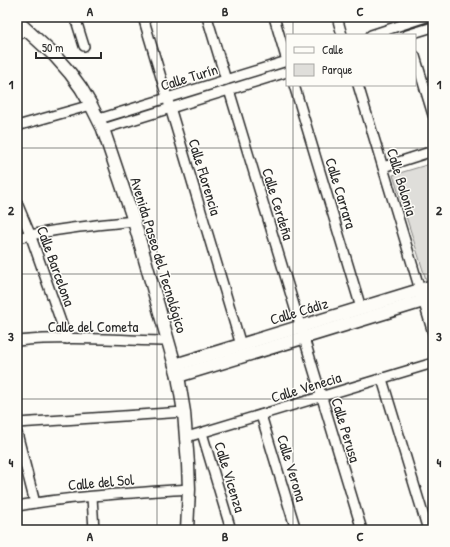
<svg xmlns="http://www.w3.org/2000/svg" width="450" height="547" font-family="'Patrick Hand',sans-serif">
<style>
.green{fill:#dfdeda;stroke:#858482}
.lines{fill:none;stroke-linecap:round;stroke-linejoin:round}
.street-casing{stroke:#2b2b2b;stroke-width:12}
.secondary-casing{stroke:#2b2b2b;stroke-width:15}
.street{stroke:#fdfcf7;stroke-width:9}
.secondary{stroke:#fdfcf7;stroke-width:12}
.grid{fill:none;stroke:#2b2b2b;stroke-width:1;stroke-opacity:0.55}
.labels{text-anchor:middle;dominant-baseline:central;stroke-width:3;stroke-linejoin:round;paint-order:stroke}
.street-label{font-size:15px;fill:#2b2b2b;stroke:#fdfcf7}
.neatline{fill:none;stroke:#2b2b2b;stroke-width:1.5}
.grid-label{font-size:13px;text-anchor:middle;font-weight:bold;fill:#2b2b2b}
</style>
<rect width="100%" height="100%" fill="#fdfcf7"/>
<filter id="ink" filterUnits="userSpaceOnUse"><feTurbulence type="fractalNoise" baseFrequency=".025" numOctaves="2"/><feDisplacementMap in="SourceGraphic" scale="8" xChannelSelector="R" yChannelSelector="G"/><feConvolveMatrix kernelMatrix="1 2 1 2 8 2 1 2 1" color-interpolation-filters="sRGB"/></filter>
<g filter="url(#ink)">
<polygon class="green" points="433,163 433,281 427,283 393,175"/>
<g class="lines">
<g class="street-casing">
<g id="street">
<polyline points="75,17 84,46"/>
<polyline points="143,17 241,345"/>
<polyline points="207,17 226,80"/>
<polyline points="274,17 287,61"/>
<polyline points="337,17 342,35"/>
<polyline points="17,35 27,31"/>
<polyline points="371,35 426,17"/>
<polyline points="407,35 433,27"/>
<polyline points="415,56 433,115"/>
<polyline points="294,85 361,308"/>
<polyline points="358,85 433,333"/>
<polyline points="229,90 362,530"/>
<polyline points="99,119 287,61"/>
<polyline points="17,126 91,105"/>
<polyline points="103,129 287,72"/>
<polyline points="383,167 433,151"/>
<polyline points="17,203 30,234 67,339"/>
<path d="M17 238C55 229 95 225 134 221"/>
<path d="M17 341C67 336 118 340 168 341"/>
<polyline points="382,379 428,530"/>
<polyline points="261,415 296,530"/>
<polyline points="17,423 184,412"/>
<polyline points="17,433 35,503"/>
<polyline points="202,433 231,530"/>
<polyline points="187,437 433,363"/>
<polyline points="92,497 94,530"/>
<path d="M17 506C74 496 132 493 189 489"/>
</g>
</g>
<g class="secondary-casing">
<g id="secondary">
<polyline points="17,21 55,56 70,73 81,88 91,105 103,129 134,221 178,376 184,412 188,464 189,489 187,530"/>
<polyline points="175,365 433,286"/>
<polyline points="178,376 433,298"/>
</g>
</g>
<use href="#street" class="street"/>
<use href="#secondary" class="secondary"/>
</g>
</g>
<path class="grid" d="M157 17V530M293 17V35M293 85V530M17 148H433M17 274H433M17 399H433"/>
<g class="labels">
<g class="street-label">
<text transform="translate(189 77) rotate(-17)">Calle Turín</text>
<text transform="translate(205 177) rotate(73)">Calle Florencia</text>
<text transform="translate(402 182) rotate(73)">Calle Bolonia</text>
<text transform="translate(341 193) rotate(73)">Calle Carrara</text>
<text transform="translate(278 204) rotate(73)">Calle Cerdeña</text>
<text transform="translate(159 255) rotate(73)">Avenida Paseo del Tecnológico</text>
<text transform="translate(56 266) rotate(70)">Calle Barcelona</text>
<text transform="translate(299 311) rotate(-17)">Calle Cádiz</text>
<text x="93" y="326">Calle del Cometa</text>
<text transform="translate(306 387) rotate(-17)">Calle Venecia</text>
<text transform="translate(346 430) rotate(73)">Calle Perusa</text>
<text transform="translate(292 468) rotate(73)">Calle Verona</text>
<text transform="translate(230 477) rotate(73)">Calle Vicenza</text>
<text transform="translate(101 482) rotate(-5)">Calle del Sol</text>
</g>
</g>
<rect width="450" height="547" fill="none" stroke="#fdfcf7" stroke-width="44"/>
<rect x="286" y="34" width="130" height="52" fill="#fdfcf7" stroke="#a9a8a5"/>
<rect x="294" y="47" width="20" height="6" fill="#fdfcf7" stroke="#a9a8a5"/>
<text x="322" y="54" font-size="12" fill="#2b2b2b">Calle</text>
<rect x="294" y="64" width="20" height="12" fill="#dfdeda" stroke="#a9a8a5"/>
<text x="322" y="74" font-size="12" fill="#2b2b2b">Parque</text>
<path d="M36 52v6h65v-6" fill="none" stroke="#2b2b2b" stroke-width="2"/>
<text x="42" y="52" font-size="12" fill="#2b2b2b" stroke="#fdfcf7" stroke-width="3" paint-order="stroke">50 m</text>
<rect x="22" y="22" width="406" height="503" class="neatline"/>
<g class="grid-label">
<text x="90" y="16">A</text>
<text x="225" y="16">B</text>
<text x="360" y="16">C</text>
<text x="11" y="89">1</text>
<text x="439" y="89">1</text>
<text x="11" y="215">2</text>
<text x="439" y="215">2</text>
<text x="11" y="341">3</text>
<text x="439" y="341">3</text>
<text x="11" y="467">4</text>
<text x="439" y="467">4</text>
<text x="90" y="541">A</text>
<text x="225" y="541">B</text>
<text x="360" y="541">C</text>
</g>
</svg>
